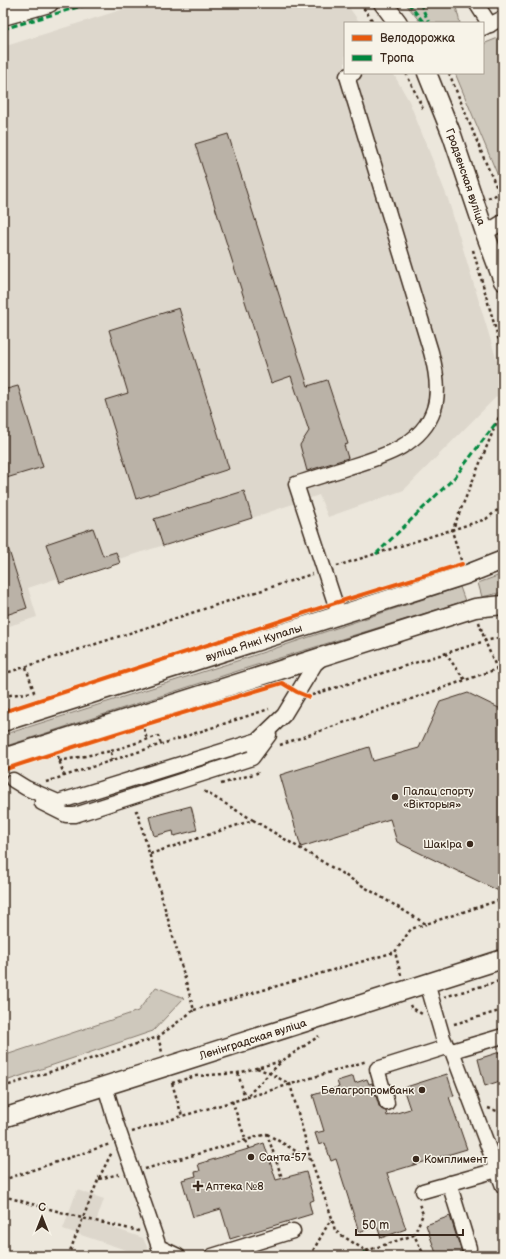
<svg xmlns="http://www.w3.org/2000/svg" width="506" height="1259" font-family="'Balsamiq Sans',sans-serif">
<style>
.built{fill:#ddd7cc}
.green{fill:#cec8bc;stroke:#84796d}
.building{fill:#bab2a7;stroke:#3b2a1e}
.lines{fill:none;stroke-linecap:round;stroke-linejoin:round}
.minor-casing{stroke:#3b2a1e;stroke-width:17}
.major-casing{stroke:#3b2a1e;stroke-width:21}
.path{stroke:#3b2a1e;stroke-width:2.5;stroke-dasharray:3 3;stroke-linecap:butt}
.minor{stroke:#f7f3e8;stroke-width:14}
.major{stroke:#f7f3e8;stroke-width:18}
.quiet{stroke:#00873e;stroke-width:3;stroke-dasharray:6 3;stroke-linecap:butt}
.cycleway-casing{stroke:#f7f3e8;stroke-width:6}
.cycleway{stroke:#e8590c;stroke-width:4}
.poi-dot{fill:#3b2a1e;stroke:#f7f3e8;stroke-width:1.5}
.labels{text-anchor:middle;dominant-baseline:central;stroke-width:3;stroke-linejoin:round;paint-order:stroke}
.street-label{font-size:11px;fill:#3b2a1e;stroke:#f7f3e8}
.poi-label{font-size:11px;fill:#3b2a1e;stroke:#f7f3e8;text-anchor:start}
</style>
<rect width="100%" height="100%" fill="#ece7dc"/>
<filter id="ink" filterUnits="userSpaceOnUse"><feTurbulence type="fractalNoise" baseFrequency=".025" numOctaves="2"/><feDisplacementMap in="SourceGraphic" scale="8" xChannelSelector="R" yChannelSelector="G"/><feConvolveMatrix kernelMatrix="1 2 1 2 8 2 1 2 1" color-interpolation-filters="sRGB"/></filter>
<g filter="url(#ink)">
<g class="built">
<polygon points="143,3 346,3 360,23 345,23 345,73 393,73 409,101 448,199 503,381 503,390 404,490 328,517 319,495 252,518 119,559 120,563 59,583 58,578 28,588 37,617 3,628 3,47"/>
<polygon points="77,1190 104,1199 96,1222 143,1238 151,1256 136,1256 135,1253 63,1229"/>
</g>
<g class="green">
<polygon points="405,3 453,3 456,7 460,23 421,23"/>
<polygon points="503,36 503,188 455,73 483,73 483,44"/>
<polygon points="503,574 503,592 482,597 478,583"/>
<polygon points="460,587 465,601 247,668 3,747 3,735 243,659"/>
<polygon points="156,987 184,998 153,1031 3,1082 3,1056 138,1011"/>
</g>
<g class="building">
<polygon points="228,134 308,386 327,380 348,444 344,445 348,458 307,471 300,445 309,431 291,376 271,383 195,144"/>
<polygon points="179,308 229,469 136,499 105,400 128,393 109,330"/>
<polygon points="18,386 43,467 3,479 3,390"/>
<polygon points="244,491 252,518 163,546 154,519"/>
<polygon points="93,528 103,556 116,552 120,563 60,583 46,544"/>
<polygon points="3,541 6,541 27,608 6,615 3,604"/>
<polygon points="468,693 503,710 503,893 397,842 390,819 301,847 280,775 369,747 373,761 419,748 440,702"/>
<polygon points="191,806 197,830 174,836 173,831 154,836 149,817"/>
<polygon points="503,1051 503,1080 485,1086 478,1059"/>
<polygon points="447,1074 454,1096 449,1097 467,1149 387,1173 406,1229 381,1238 377,1226 359,1232 336,1159 331,1161 325,1143 319,1145 315,1133 324,1131 313,1095 339,1087 337,1081 353,1076 355,1083 367,1079 369,1084 372,1083 379,1106 381,1109 386,1111 387,1116 410,1109 403,1088"/>
<polygon points="264,1143 276,1180 306,1172 314,1200 309,1202 312,1214 230,1239 221,1209 193,1217 182,1180 196,1176 195,1172 200,1171 198,1164 255,1147 255,1146"/>
<polygon points="450,1216 461,1250 463,1256 437,1256 426,1225"/>
</g>
<g class="lines">
<g class="minor-casing">
<g id="minor">
<polyline points="476,3 490,25"/>
<polyline points="483,28 503,18"/>
<polyline points="485,233 503,222"/>
<path d="M339 615 296 484C314 478 331 473 349 467 381 457 422 446 434 409 440 391 436 370 431 352L347 76 354 73"/>
<polyline points="13,780 26,788 58,802 258,740 284,715 315,664 323,657"/>
<polyline points="42,803 66,815 75,815 252,758 269,735"/>
<polyline points="427,983 443,1038 447,1047 452,1051 503,1186"/>
<polyline points="452,1051 503,1036"/>
<polyline points="105,1086 115,1120 159,1247 178,1256"/>
<polyline points="387,1103 377,1069 447,1047"/>
<polyline points="449,1183 469,1248"/>
<polyline points="423,1191 497,1170"/>
<polyline points="212,1256 293,1231"/>
</g>
</g>
<g class="major-casing">
<g id="major">
<polyline points="383,3 398,23"/>
<polyline points="3,16 49,3"/>
<path id="s1" d="M427 73 452 135 485 233 503 281"/>
<path id="s2" d="M3 722 465 575 503 560"/>
<polyline points="3,758 475,608 503,605"/>
<path id="s3" d="M3 1118C170 1066 336 1012 503 959"/>
</g>
</g>
<g class="path">
<polyline points="360,3 374,23"/>
<polyline points="406,73 424,111"/>
<polyline points="449,73 485,161 503,202"/>
<polyline points="488,198 499,194"/>
<polyline points="473,250 503,355"/>
<polyline points="461,560 452,531 503,407"/>
<polyline points="337,566 486,519 503,506"/>
<polyline points="479,622 485,641 497,669 503,673"/>
<polyline points="445,653 465,680"/>
<polyline points="26,667 35,695"/>
<polyline points="3,674 312,574"/>
<polyline points="312,695 485,641 503,637"/>
<polyline points="3,696 34,692"/>
<polyline points="144,729 147,740"/>
<polyline points="280,745 497,669"/>
<polyline points="111,751 158,736 161,744"/>
<polyline points="58,756 64,776"/>
<polyline points="59,761 111,751 112,760"/>
<polyline points="46,782 269,709"/>
<polyline points="221,784 257,773 259,770"/>
<polyline points="3,795 9,793"/>
<polyline points="253,820 426,924 503,899"/>
<polyline points="150,854 253,820 202,790"/>
<polyline points="401,975 395,952 411,929 426,924"/>
<polyline points="444,997 503,980"/>
<polyline points="410,1005 411,1007 422,1014"/>
<polyline points="194,1010 395,952"/>
<polyline points="454,1024 503,1010"/>
<polyline points="158,1037 162,1052"/>
<polyline points="257,1068 269,1073 290,1084 311,1160 332,1218 335,1231 374,1256"/>
<polyline points="238,1073 245,1098 282,1061"/>
<polyline points="172,1083 196,1076 238,1073 282,1061 319,1036"/>
<polyline points="172,1083 182,1116"/>
<polyline points="3,1087 158,1037 194,1010 137,811 134,812"/>
<polyline points="232,1101 249,1149"/>
<polyline points="488,1108 503,1113"/>
<polyline points="132,1132 182,1116 245,1098 367,1061"/>
<polyline points="267,1134 311,1160"/>
<polyline points="275,1159 298,1153"/>
<polyline points="145,1169 267,1134 282,1178"/>
<polyline points="99,1179 119,1174"/>
<polyline points="3,1180 110,1144"/>
<polyline points="3,1196 82,1218 139,1231"/>
<polyline points="366,1251 414,1235"/>
<polyline points="68,1256 98,1180 112,1152"/>
<polyline points="310,1256 331,1219"/>
<polyline points="418,1256 422,1251 414,1235 423,1214 419,1204"/>
</g>
<use href="#minor" class="minor"/>
<use href="#major" class="major"/>
<g class="quiet">
<polyline points="408,3 424,23"/>
<polyline points="420,3 429,23"/>
<polyline points="3,29 92,3"/>
<polyline points="376,554 455,477 496,423"/>
<polyline points="362,1256 365,1251"/>
</g>
<g class="cycleway-casing">
<g id="cycleway">
<polyline points="3,712 335,603 462,564"/>
<path d="M3 770C95 739 189 711 282 683L297 692 309 697"/>
</g>
</g>
<use href="#cycleway" class="cycleway"/>
</g>
</g>
<g class="poi-dot">
<circle cx="395" cy="797" r="4"/>
<circle cx="470" cy="844" r="4"/>
<circle cx="422" cy="1090" r="4"/>
<circle cx="251" cy="1157" r="4"/>
<circle cx="416" cy="1159" r="4"/>
<path d="M196 1180h4v4h4v4h-4v4h-4v-4h-4v-4h4z"/>
</g>
<g class="labels">
<g class="street-label">
<text stroke="none"><textPath href="#s1" startOffset="111">Гродзенская вуліца</textPath></text>
<text stroke="none"><textPath href="#s2" startOffset="263">вуліца Янкі Купалы</textPath></text>
<text stroke="none"><textPath href="#s3" startOffset="262">Ленінградская вуліца</textPath></text>
</g>
<g class="poi-label">
<text x="403" y="791">Палац спорту<tspan x="403" dy="13">«Вікторыя»</tspan></text>
<text x="462" y="844" text-anchor="end">ШакІра</text>
<text x="414" y="1090" text-anchor="end">Белагропромбанк</text>
<text x="259" y="1157">Санта-57</text>
<text x="424" y="1159">Комплимент</text>
<text x="206" y="1186">Аптека №8</text>
</g>
</g>
<rect width="506" height="1259" fill="none" stroke="#f7f3e8" stroke-width="16"/>
<rect x="8" y="8" width="490" height="1243" fill="none" stroke="#3b2a1e" stroke-width="1.5" filter="url(#ink)"/>
<rect x="344" y="22" width="140" height="52" fill="#f7f3e8" stroke="#aca397"/>
<rect x="352" y="35" width="20" height="6" fill="#e8590c" stroke="#aca397"/>
<text x="380" y="42" font-size="12" fill="#3b2a1e">Велодорожка</text>
<rect x="352" y="55" width="20" height="6" fill="#00873e" stroke="#aca397"/>
<text x="380" y="62" font-size="12" fill="#3b2a1e">Тропа</text>
<g transform="translate(42 1217)" stroke="#f7f3e8" stroke-width="3" paint-order="stroke">
<path d="M0-3L7 15L0 10L-7 15Z" fill="#3b2a1e"/>
<text y="-6" font-size="11" font-weight="bold" text-anchor="middle" fill="#3b2a1e">С</text>
</g>
<path d="M356 1229v6h107v-6" fill="none" stroke="#3b2a1e" stroke-width="2"/>
<text x="362" y="1229" font-size="12" fill="#3b2a1e" stroke="#f7f3e8" stroke-width="3" paint-order="stroke">50 m</text>
</svg>
